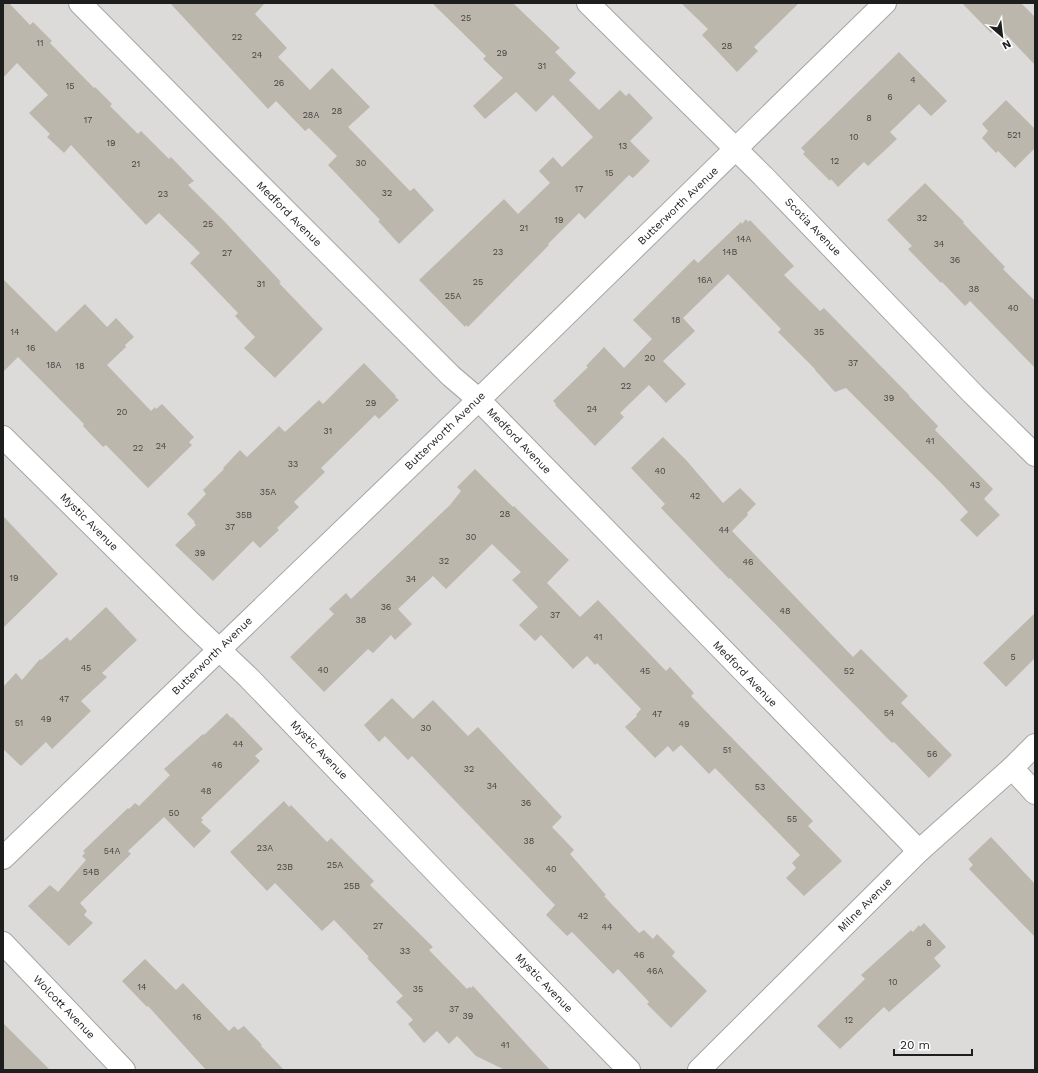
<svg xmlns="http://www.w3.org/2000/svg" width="1038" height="1073" font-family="'Work Sans',sans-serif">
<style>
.residential{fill:#dcdbda}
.building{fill:#bcb7ac}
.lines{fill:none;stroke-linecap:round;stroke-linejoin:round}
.street-casing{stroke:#a5a5a5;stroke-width:24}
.street{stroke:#fff;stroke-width:22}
.labels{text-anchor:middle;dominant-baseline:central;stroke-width:3.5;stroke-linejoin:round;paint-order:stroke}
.number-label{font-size:9px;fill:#464442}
.street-label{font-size:11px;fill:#1e1e1e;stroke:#fff}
</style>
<rect width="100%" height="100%" fill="#efeee3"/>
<rect class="residential" x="3" y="3" width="1032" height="1067"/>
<g class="building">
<polygon points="3,3 9,3 30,25 33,22 52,41 50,43 94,88 95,87 112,104 110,106 138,134 141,131 169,159 171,157 194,181 188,185 225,222 281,282 279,283 323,329 275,378 244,348 255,337 235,316 238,313 190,263 200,253 159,213 146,225 71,145 64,153 47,137 50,134 29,113 48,95 17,63 3,78"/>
<polygon points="170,3 265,3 255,14 287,48 278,57 310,90 332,68 370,107 348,127 410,191 414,188 434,210 399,244 378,221 380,220 328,165 337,156 309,128 305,131 276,101 268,109"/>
<polygon points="432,3 513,3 560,48 555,52 576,73 569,80 599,110 620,90 626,96 629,93 653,118 630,141 650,161 633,178 629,175 585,219 579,213 548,244 549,245 468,327 466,325 465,327 419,280 504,199 518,214 550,183 539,171 553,157 562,167 593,137 553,95 536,112 516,92 485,119 473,106 503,78 483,59 486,56"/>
<polygon points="681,3 799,3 754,47 758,51 737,72 702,35 708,29"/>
<polygon points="962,3 1021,3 1035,17 1035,65 998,26 991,33"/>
<polygon points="899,52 947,101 931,116 919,104 890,132 897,139 868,166 864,162 838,187 831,179 830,181 803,154 805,152 801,148"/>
<polygon points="1006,100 1035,129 1035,148 1015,168 998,151 996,153 982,138 988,131 982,124"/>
<polygon points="925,183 964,222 963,223 1005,267 1003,269 1035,301 1035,368 970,301 965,306 942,282 941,283 908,249 912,246 887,220"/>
<polygon points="746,219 748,222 750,220 794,266 784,275 820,311 824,308 910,396 909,396 938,426 935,430 993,489 984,499 1000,515 977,537 960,520 968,512 944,486 846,388 835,392 815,370 815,369 778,332 781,329 728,274 683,318 695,331 663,361 686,384 666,403 649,385 620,413 624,417 595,446 555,405 556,404 553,401 588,367 586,366 604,347 624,368 652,339 633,320 694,259 698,263 741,222 742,224"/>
<polygon points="3,279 56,332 85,304 107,327 116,318 134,337 125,345 126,347 107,365 151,411 155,407 156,409 162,404 194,437 189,442 192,445 148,488 106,445 103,447 83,426 84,424 18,357 3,372"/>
<polygon points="364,363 396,396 395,397 399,400 379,419 375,415 321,468 325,472 294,502 299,507 277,528 279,530 260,548 253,541 213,581 175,545 196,525 194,523 195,522 187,514 206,494 203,490 224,469 223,468 240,450 247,457 279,426 285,432 319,400 323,404"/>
<polygon points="663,437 686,460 723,503 740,488 756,504 747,513 748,515 732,531 853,657 861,649 908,696 901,703 952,755 929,778 894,742 892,743 730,578 729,579 661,508 665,504 631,468"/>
<polygon points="475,469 513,507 514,506 569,560 547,583 580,617 598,600 666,671 670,667 694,693 691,696 813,821 808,826 842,861 804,896 786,878 796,868 792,863 800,855 715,768 709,774 681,745 673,752 668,746 655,758 625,727 637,716 636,715 641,709 597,663 595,665 587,656 573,669 541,635 535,641 519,625 538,607 512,580 521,572 492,544 446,589 433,576 398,609 412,624 395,640 391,635 373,653 368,649 324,692 290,657 334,614 329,609 346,593 351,599 450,505 461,491 457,487"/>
<polygon points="3,516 58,574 3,628"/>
<polygon points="106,607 137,640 102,673 107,677 81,701 91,711 52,749 46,742 21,766 3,749 3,687 16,673 22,680 40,659 41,660 67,637 70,641"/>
<polygon points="1035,613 1035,658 1006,687 983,663"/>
<polygon points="392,698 413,719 433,700 468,736 478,727 562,817 552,827 574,850 570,854 606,895 604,896 639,933 644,930 653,939 657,934 675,952 672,956 707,991 671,1028 647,1004 649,1002 618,969 613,974 572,932 567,936 546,915 555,905 412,756 408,760 385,736 379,742 364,725"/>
<polygon points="227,713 231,718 232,717 263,749 255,756 260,761 201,818 203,820 201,822 211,831 194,848 164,817 128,851 131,854 80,903 87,911 84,915 93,923 69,946 28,906 50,885 58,892 86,860 82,856 85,853 83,851 128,808 129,809 135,803 139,806 170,775 164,769 203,734 204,735"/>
<polygon points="284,801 289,807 291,805 327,842 331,838 374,881 370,885 433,947 429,950 467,989 469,987 471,988 473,986 550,1070 505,1070 476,1056 457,1036 449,1044 437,1031 424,1043 408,1024 413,1020 396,1002 403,996 367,958 369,957 334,920 322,931 275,883 267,891 230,852"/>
<polygon points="991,837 1035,884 1035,937 969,869 973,865 968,859"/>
<polygon points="924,923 946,947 934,958 941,966 889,1012 884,1007 840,1049 817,1026 865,979 861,975 911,930 913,932 919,925 920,927"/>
<polygon points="145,959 176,990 183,983 229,1031 234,1026 238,1030 244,1026 262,1045 261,1046 284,1070 206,1070 148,1006 147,1007 122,981"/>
<polygon points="3,1023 50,1070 3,1070"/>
</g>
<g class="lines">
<g class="street-casing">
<g id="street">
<polyline points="80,3 223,148 451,376 478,399 919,851"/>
<polyline points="588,3 763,176 974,395 1035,455"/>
<polyline points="3,437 189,621 249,678 456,893 629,1070"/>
<polyline points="1012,768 1035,793"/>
<polyline points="3,858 497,382 885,3"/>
<polyline points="3,943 124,1070"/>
<polyline points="699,1070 919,851 1012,768 1035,745"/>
</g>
</g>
<use href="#street" class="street"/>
</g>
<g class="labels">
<g class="number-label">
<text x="466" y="18">25</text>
<text x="237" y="37">22</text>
<text x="40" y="43">11</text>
<text x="727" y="46">28</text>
<text x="502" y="53">29</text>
<text x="257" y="55">24</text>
<text x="542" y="66">31</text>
<text x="913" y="80">4</text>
<text x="279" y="83">26</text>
<text x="70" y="86">15</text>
<text x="890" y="97">6</text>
<text x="337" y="111">28</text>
<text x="311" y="115">28A</text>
<text x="869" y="118">8</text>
<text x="88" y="120">17</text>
<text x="1014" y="135">521</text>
<text x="854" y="137">10</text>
<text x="111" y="143">19</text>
<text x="623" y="146">13</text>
<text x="835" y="161">12</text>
<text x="361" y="163">30</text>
<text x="136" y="164">21</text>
<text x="609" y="173">15</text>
<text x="579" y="189">17</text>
<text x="387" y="193">32</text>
<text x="163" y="194">23</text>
<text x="922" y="218">32</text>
<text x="559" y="220">19</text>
<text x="208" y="224">25</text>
<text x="524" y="228">21</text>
<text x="744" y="239">14A</text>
<text x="939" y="244">34</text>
<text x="498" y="252">23</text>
<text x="730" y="252">14B</text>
<text x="227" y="253">27</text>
<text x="955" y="260">36</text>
<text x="705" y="280">16A</text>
<text x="478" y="282">25</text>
<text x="261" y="284">31</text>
<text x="974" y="289">38</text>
<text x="453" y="296">25A</text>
<text x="1013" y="308">40</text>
<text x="676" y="320">18</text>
<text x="15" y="332">14</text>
<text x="819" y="332">35</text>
<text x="31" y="348">16</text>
<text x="650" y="358">20</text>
<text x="853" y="363">37</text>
<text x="54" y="365">18A</text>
<text x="80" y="366">18</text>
<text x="626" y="386">22</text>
<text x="889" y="398">39</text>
<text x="371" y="403">29</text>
<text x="592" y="409">24</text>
<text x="122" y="412">20</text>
<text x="328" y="431">31</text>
<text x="930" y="441">41</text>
<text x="161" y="446">24</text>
<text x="138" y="448">22</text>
<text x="293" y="464">33</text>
<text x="660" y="471">40</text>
<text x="975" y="485">43</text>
<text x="268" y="492">35A</text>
<text x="695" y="496">42</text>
<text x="505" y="514">28</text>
<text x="244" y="515">35B</text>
<text x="230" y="527">37</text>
<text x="724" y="530">44</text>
<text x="471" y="537">30</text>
<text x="200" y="553">39</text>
<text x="444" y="561">32</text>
<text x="748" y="562">46</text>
<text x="14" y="578">19</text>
<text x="411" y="579">34</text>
<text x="386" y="607">36</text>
<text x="785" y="611">48</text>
<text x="555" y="615">37</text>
<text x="361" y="620">38</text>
<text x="598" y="637">41</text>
<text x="1013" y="657">5</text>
<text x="86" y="668">45</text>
<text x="323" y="670">40</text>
<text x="645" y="671">45</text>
<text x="849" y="671">52</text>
<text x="64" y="699">47</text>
<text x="889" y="713">54</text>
<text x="657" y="714">47</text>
<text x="46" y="719">49</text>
<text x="19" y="723">51</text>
<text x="684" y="724">49</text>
<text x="426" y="728">30</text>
<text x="238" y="744">44</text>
<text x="727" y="750">51</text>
<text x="932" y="754">56</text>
<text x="217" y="765">46</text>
<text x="469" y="769">32</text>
<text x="492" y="786">34</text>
<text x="760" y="787">53</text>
<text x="206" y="791">48</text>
<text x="526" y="803">36</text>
<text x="174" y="813">50</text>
<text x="792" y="819">55</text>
<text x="529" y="841">38</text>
<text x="265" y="848">23A</text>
<text x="112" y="851">54A</text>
<text x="335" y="865">25A</text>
<text x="285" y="867">23B</text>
<text x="551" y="869">40</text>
<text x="91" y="872">54B</text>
<text x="352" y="886">25B</text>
<text x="583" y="916">42</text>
<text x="378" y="926">27</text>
<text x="607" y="927">44</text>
<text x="929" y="943">8</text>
<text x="405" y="951">33</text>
<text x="639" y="955">46</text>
<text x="655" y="971">46A</text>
<text x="893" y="982">10</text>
<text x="142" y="987">14</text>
<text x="418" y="989">35</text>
<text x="454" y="1009">37</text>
<text x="468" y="1016">39</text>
<text x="197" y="1017">16</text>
<text x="849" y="1020">12</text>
<text x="505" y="1045">41</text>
</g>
<g class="street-label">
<text transform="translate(678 206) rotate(-44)">Butterworth Avenue</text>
<text transform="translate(289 214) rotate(45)">Medford Avenue</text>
<text transform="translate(813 227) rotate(46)">Scotia Avenue</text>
<text transform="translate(445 431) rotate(-44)">Butterworth Avenue</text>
<text transform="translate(519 441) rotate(46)">Medford Avenue</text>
<text transform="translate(89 522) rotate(45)">Mystic Avenue</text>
<text transform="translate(212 656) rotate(-44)">Butterworth Avenue</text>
<text transform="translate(745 674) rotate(46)">Medford Avenue</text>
<text transform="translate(319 750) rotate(46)">Mystic Avenue</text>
<text transform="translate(865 905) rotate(-45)">Milne Avenue</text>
<text transform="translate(544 983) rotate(46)">Mystic Avenue</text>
<text transform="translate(64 1007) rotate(46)">Wolcott Avenue</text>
</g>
</g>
<rect width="1038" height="1073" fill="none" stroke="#1e1e1e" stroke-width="8"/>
<g transform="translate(1002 36) rotate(152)" stroke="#ffffff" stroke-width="3" paint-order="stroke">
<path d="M0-3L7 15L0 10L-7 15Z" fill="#1e1e1e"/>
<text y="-6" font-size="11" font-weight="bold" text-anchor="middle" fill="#1e1e1e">N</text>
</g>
<path d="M894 1049v6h78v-6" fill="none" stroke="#1e1e1e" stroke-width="2"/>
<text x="900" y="1049" font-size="12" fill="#1e1e1e" stroke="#ffffff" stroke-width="3" paint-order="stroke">20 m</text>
</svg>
